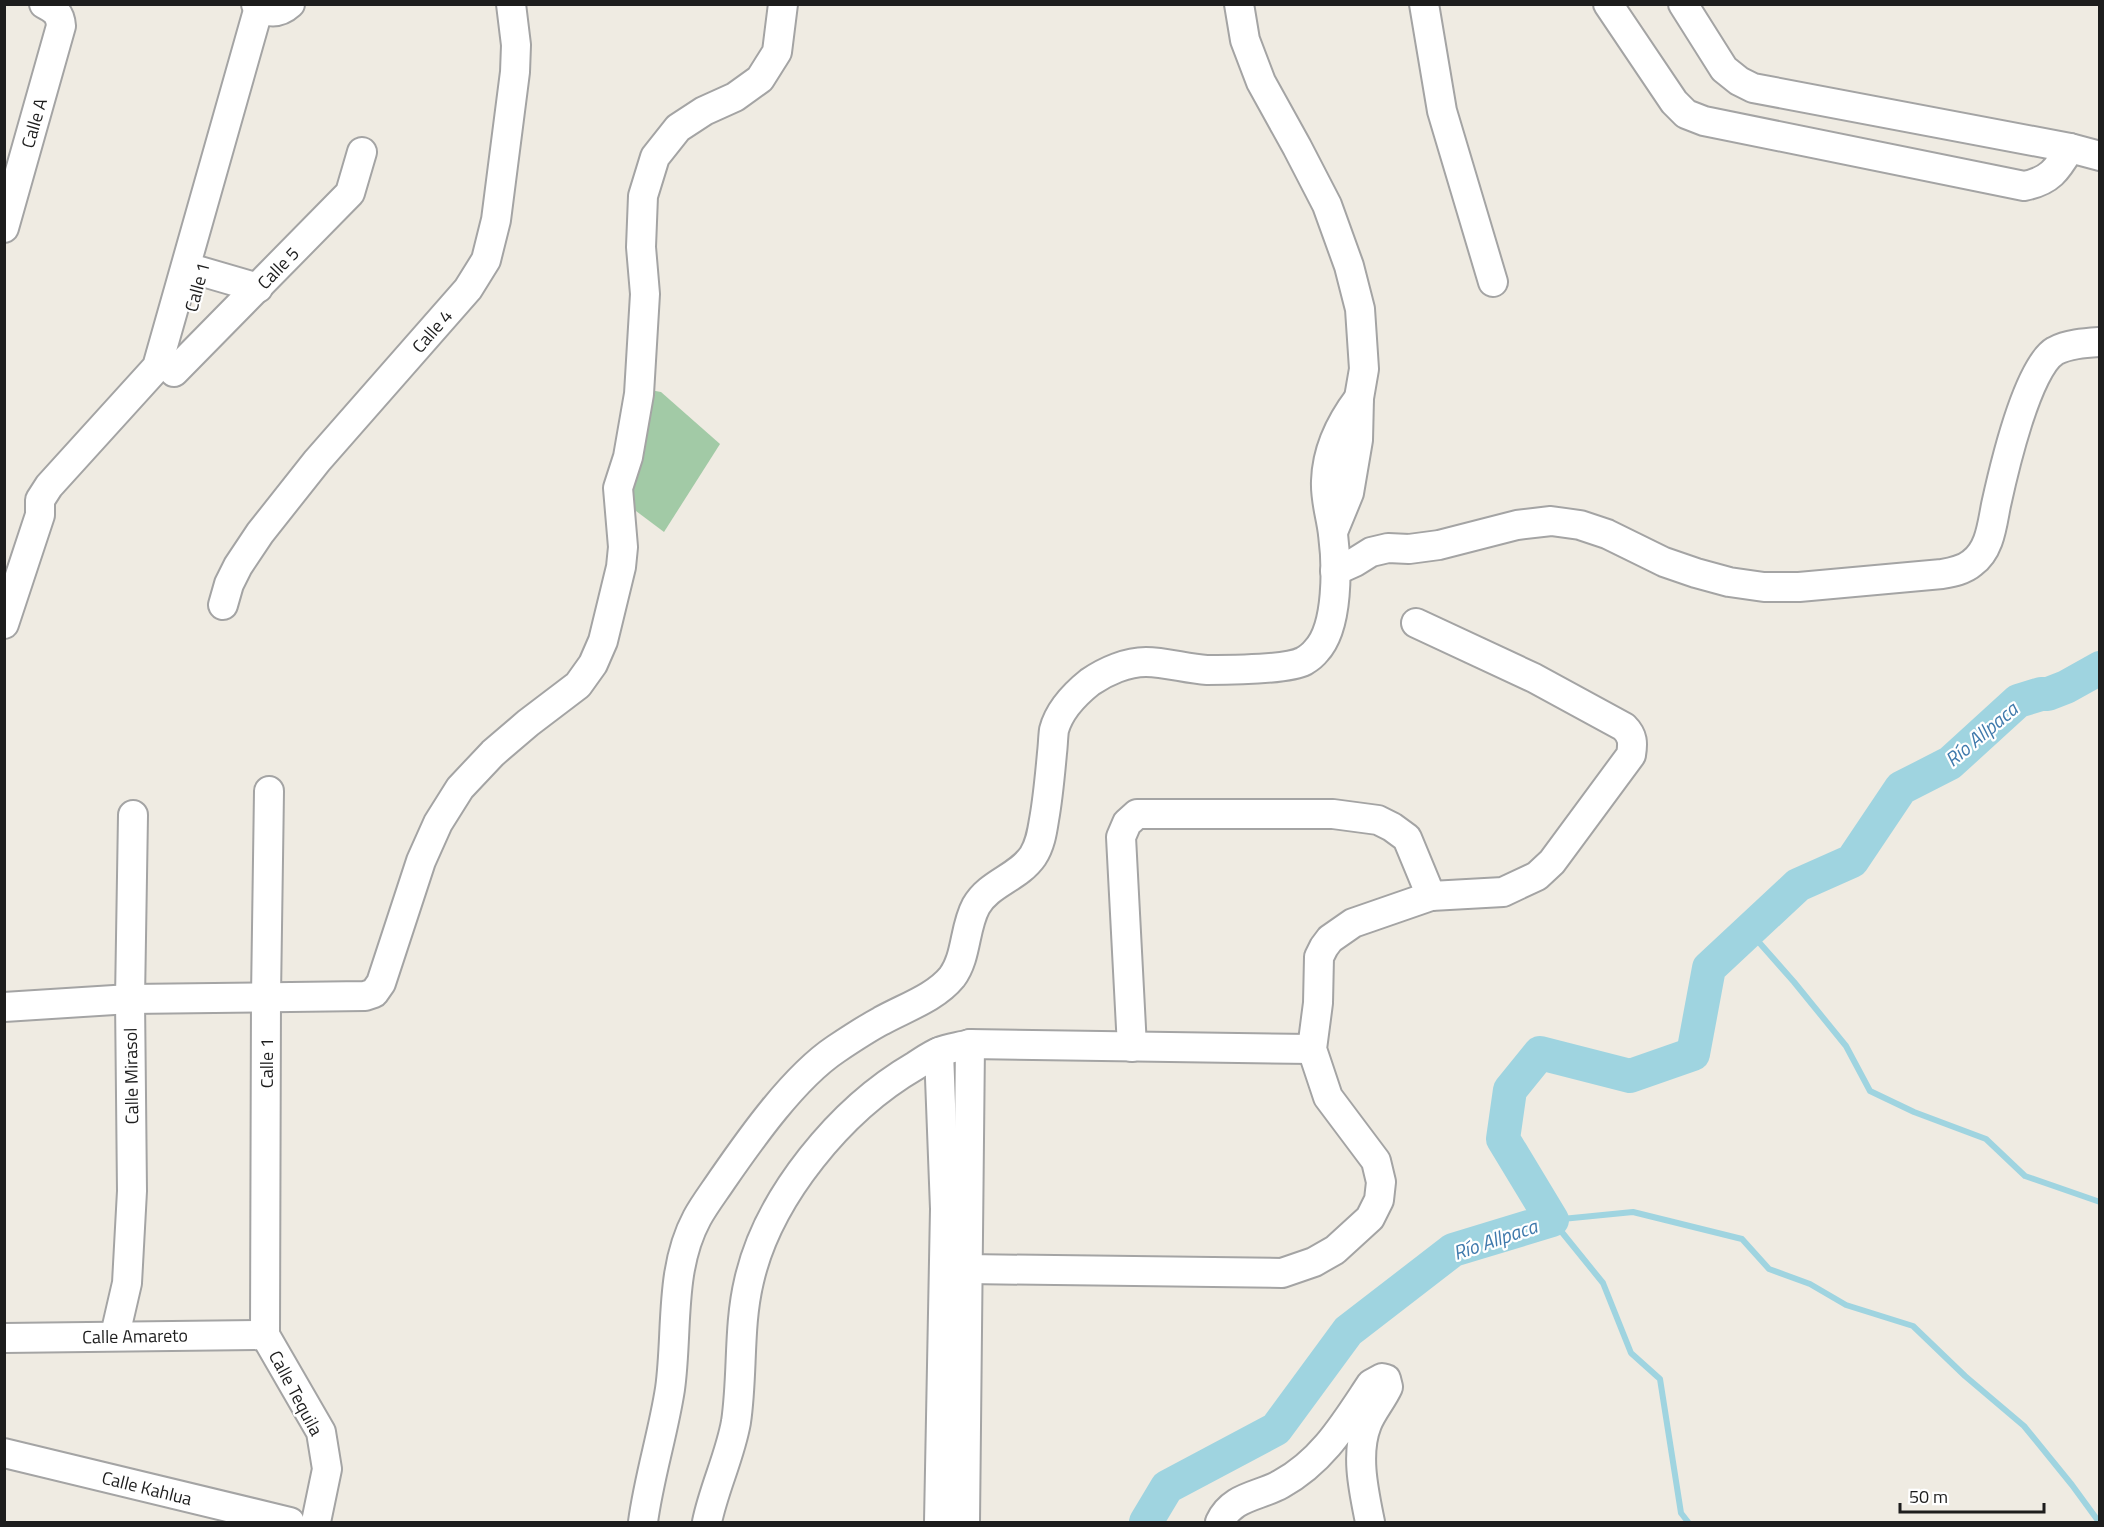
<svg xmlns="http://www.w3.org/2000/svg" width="2104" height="1527" font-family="'Titillium Web',sans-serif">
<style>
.cemetery{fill:#a2caa6}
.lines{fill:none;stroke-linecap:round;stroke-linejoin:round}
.stream{stroke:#9fd4e0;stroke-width:6}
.river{stroke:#9fd4e0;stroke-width:34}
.minor-casing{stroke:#a4a4a4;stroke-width:32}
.minor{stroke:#fff;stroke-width:28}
.labels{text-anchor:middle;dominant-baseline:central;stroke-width:4.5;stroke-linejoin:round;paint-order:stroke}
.street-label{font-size:18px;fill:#1d1d1d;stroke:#fff}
.water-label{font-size:20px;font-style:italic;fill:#407aac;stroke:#fff}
</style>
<rect width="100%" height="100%" fill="#efebe2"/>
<polygon class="cemetery" points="650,390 661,392 720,444 664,532 624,502"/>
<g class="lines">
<g class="stream">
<polyline points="1749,931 1794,982 1846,1046 1870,1091 1914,1112 1986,1139 2025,1176 2100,1202"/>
<polyline points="1552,1220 1633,1212 1742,1239 1769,1269 1810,1284 1846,1305 1913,1326 1965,1376 2024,1426 2072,1485 2099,1522"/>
<polyline points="1552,1220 1603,1283 1631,1353 1660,1379 1681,1513 1688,1522"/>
</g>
<polyline class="river" points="1146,1522 1167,1487 1276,1429 1348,1331 1453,1250 1552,1220 1503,1139 1510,1090 1540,1053 1630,1076 1693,1054 1709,968 1798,885 1852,861 1901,788 1950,763 2018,701 2041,694 2048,694 2066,687 2100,668"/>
<g class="minor-casing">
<g id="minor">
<path d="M256 4C267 14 279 14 290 4"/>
<polyline points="1239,4 1245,40 1261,82 1297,147 1327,205 1349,266 1360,309 1364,369 1359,398 1358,440 1349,493 1333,532"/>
<polyline points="1424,4 1442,111 1493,282"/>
<path d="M1608 4 1674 102 1686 114 1704 121 2024 186C2050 181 2057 170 2070 148"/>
<polyline points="1683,4 1724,69 1739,81 1753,88 2070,148 2100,156"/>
<path d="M4 228 61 26C60 13 55 10 44 4"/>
<polyline points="186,267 258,288"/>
<polyline points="174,372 350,193 362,152"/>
<path d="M1335 571 1355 562 1371 552 1388 548 1409 549 1439 545 1517 525 1551 521 1580 525 1607 534 1664 562 1696 573 1729 582 1764 587H1799L1942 574C1953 572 1964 570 1972 563 1990 550 1992 525 1996 505 2003 473 2027 367 2055 351 2068 344 2085 343 2100 342"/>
<polyline points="223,605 229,584 238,566 260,533 317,461 468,289 486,260 496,220 515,72 516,45 511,4"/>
<polyline points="4,624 40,515 40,500 49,486 157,367 259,7"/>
<polyline points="4,1007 130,999 365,996 374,993 381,983 421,861 438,823 460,788 493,753 528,723 578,685 593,664 603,641 621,567 623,547 618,488 628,457 639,394 645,294 641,247 643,196 655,157 678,128 704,111 735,97 760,79 777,52 783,4"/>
<polyline points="1132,1047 1121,837 1127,823 1137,814 1333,814 1378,820 1392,827 1407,838 1431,896"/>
<polyline points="939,1052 945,1209 939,1522"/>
<path d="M944 1267 968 1269 1282 1273 1314 1262 1335 1250 1370 1218 1379 1200 1381 1182 1376 1161 1328 1097 1312 1049 1318 1003 1319 957 1324 947 1330 939 1353 923 1431 896 1503 892 1537 876 1552 862 1631 755C1633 743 1633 736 1624 727L1534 678 1416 623"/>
<polyline points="115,1335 127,1283 132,1191 130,999 133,815"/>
<polyline points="265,1335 266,996 269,791"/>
<polyline points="265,1335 321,1432 327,1469 316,1522"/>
<polyline points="4,1338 265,1335"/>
<polyline points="4,1453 290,1522"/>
<path d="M643 1522C649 1477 663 1434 670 1389 678 1332 669 1270 697 1218 704 1205 714 1192 722 1180 751 1138 794 1077 836 1049 851 1039 866 1029 881 1021 904 1008 935 998 952 977 967 957 964 928 976 906 989 883 1018 878 1033 856 1040 845 1042 833 1044 820 1048 798 1050 775 1052 753 1053 745 1053 737 1054 730 1059 711 1075 694 1090 682 1106 671 1127 662 1146 662 1166 662 1187 669 1207 670 1228 670 1287 670 1304 661 1309 658 1313 655 1316 651 1339 627 1337 565 1333 534 1331 516 1325 500 1326 481 1327 450 1340 423 1359 398"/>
<path d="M707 1522C714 1488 730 1456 736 1422 743 1375 738 1327 749 1281 768 1197 841 1109 915 1066 923 1061 931 1055 939 1052 948 1048 960 1047 970 1044L1312 1049"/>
<polyline points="965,1522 970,1044"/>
<path d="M1220 1522C1232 1496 1258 1497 1281 1484 1323 1461 1345 1423 1371 1384L1382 1378 1386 1379 1388 1387C1382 1400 1372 1411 1367 1424 1355 1454 1364 1492 1370 1522"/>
</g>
</g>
<use href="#minor" class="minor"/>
</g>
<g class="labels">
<g class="street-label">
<text transform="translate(34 123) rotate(-74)">Calle A</text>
<text transform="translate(278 268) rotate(-46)">Calle 5</text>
<text transform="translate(197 287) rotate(-75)">Calle 1</text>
<text transform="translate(432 331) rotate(-49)">Calle 4</text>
<text transform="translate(266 1063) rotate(-90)">Calle 1</text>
<text transform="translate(131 1076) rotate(-91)">Calle Mirasol</text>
<text transform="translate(135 1336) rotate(-1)">Calle Amareto</text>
<text transform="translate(296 1393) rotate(62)">Calle Tequila</text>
<text transform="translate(147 1488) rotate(14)">Calle Kahlua</text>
</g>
<g class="water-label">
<text transform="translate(1981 734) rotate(-40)">Río Allpaca</text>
<text transform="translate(1495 1239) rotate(-19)">Río Allpaca</text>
</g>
</g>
<rect width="2104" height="1527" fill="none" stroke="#1d1d1d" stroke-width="12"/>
<path d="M1900 1503v9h144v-9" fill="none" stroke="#1d1d1d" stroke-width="3"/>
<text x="1909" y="1503" font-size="18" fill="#1d1d1d" stroke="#ffffff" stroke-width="4.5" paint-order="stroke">50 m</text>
</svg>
